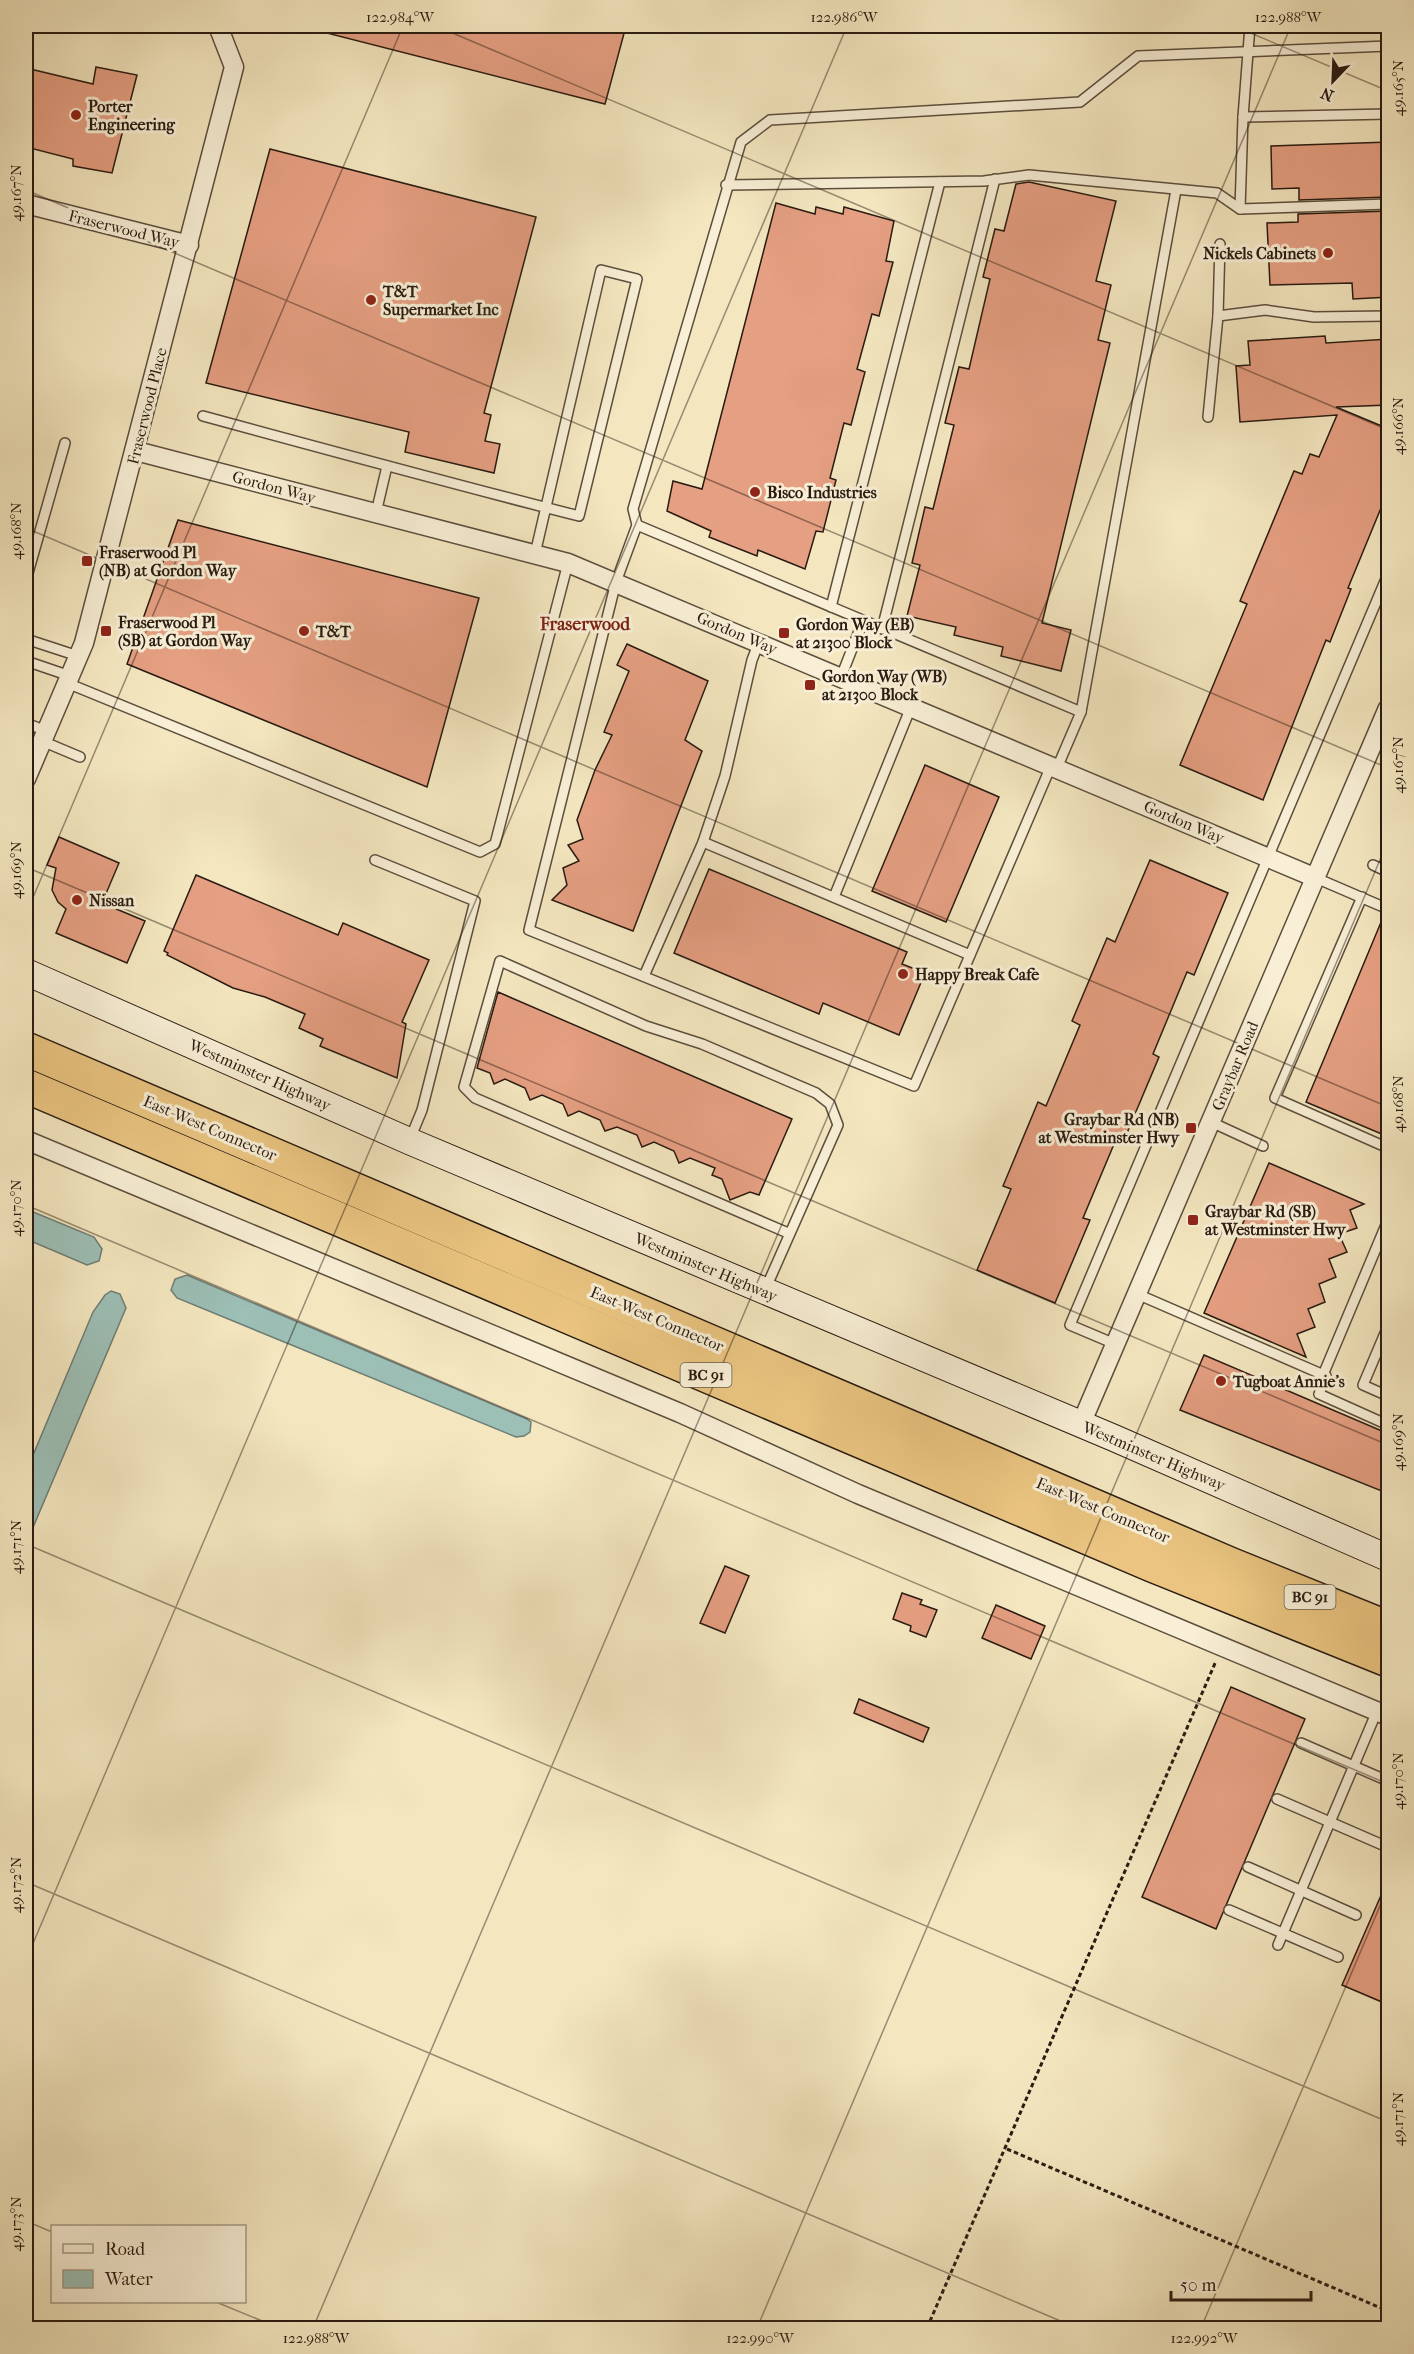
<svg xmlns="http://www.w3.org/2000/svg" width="1414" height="2354" font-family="'IM FELL French Canon',serif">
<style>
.water{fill:#9cbfb6;stroke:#6e7d74;stroke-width:1.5}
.building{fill:#e59f82;stroke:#291b11;stroke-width:1.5}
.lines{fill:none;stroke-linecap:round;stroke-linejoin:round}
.service-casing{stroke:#5c4e3d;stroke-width:12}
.minor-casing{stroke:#5c4e3d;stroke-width:21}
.secondary-casing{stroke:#291b11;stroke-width:28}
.motorway-casing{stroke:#291b11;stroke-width:36}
.path{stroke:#291b11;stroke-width:3;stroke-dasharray:4.5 3;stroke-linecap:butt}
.service{stroke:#f8efd6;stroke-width:9}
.minor{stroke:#f8efd6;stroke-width:18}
.secondary{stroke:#f8efd6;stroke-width:26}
.motorway{stroke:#eac480;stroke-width:33}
.ticks{fill:none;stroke:#291b11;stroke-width:1.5;stroke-opacity:0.45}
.poi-dot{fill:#8f2418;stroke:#f8efd6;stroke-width:2}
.labels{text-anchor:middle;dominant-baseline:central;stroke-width:6;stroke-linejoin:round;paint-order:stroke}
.shield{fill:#f8efd6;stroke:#675b4c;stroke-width:1.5}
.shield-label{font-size:15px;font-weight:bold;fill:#291b11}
.poi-label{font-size:16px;font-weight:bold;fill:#291b11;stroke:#f8efd6;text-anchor:start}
.street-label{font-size:16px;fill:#291b11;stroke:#f8efd6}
.neighbourhood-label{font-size:18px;font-weight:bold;fill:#7a1f14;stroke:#f8efd6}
.neatline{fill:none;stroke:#291b11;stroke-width:2}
.ticks-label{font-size:15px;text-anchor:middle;fill:#291b11}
</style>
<rect width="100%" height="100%" fill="#f4e7c0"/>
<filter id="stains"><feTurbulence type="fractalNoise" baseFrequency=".00333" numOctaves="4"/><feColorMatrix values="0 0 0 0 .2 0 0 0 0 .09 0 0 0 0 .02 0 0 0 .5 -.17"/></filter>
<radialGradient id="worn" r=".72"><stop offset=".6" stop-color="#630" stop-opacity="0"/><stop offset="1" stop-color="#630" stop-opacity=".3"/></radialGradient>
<g class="water">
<polygon points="26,1209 94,1237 102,1249 99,1261 87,1265 26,1239"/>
<polygon points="187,1275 527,1419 531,1422 530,1432 524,1436 516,1437 177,1298 171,1290 175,1279"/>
<polygon points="111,1291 120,1294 126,1308 26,1544 26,1472 93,1312 105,1295"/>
</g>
<g class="building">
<polygon points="320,26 626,26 605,104 319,31"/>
<polygon points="96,67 137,75 112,173 73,166 73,159 26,147 26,68 93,84"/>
<polygon points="1389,142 1389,197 1299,200 1299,188 1272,189 1271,146"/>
<polygon points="270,149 536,217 484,413 491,415 485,441 500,444 494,473 405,452 409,432 206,383"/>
<polygon points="1029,182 1116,201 1096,281 1111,285 1098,340 1110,343 1042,623 1071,630 1061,671 1001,656 1003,647 954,635 956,627 907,616 920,565 912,563 925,507 933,509 954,425 945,423 959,367 969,369 990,279 983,277 995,229 1004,231 1016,184"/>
<polygon points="776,203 815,214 816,207 843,214 844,207 894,221 886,261 893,262 879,316 872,314 857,369 865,372 851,425 844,423 830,478 836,480 823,532 816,531 805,569 758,550 757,556 709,537 711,531 667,511 673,481 702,489"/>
<polygon points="1389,211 1389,297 1353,299 1352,283 1270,285 1267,223 1298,222 1298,214"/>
<polygon points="1325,336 1326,343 1389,339 1389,405 1336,407 1389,429 1389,500 1385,509 1381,508 1348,588 1351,589 1330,642 1326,640 1263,800 1180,765 1247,604 1240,601 1294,471 1302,474 1310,454 1319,457 1337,415 1240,422 1236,366 1250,365 1248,341"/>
<polygon points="178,520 479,598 427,787 127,664"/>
<polygon points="627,644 708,681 685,740 702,751 633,931 552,900 567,885 563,868 579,861 568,845 583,839 577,820 595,770 612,735 604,732 629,671 617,665"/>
<polygon points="925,765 999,797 946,922 872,891"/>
<polygon points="59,837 119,863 102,903 145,921 127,963 56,933 66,909 58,902 52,890 56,868 47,865"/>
<polygon points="1150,860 1228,893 1194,975 1187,972 1153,1054 1159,1057 1124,1140 1117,1137 1083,1218 1090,1220 1055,1303 977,1270 1011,1189 1003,1186 1038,1102 1046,1106 1080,1025 1072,1021 1107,938 1115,942"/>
<polygon points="709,869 907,952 902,964 925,973 899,1035 823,1003 819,1014 674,953"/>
<polygon points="196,875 338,935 343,923 429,960 402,1022 406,1024 397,1078 320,1046 323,1039 299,1028 305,1014 265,997 233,988 167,955 168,953 164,951"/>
<polygon points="1384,915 1389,916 1389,1125 1384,1135 1306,1102"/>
<polygon points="498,992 792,1119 759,1195 750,1192 730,1200 722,1179 712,1175 715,1168 690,1158 679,1163 674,1151 654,1142 642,1147 637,1135 617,1127 605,1131 600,1120 579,1111 568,1116 563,1104 542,1095 530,1100 525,1088 505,1079 494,1084 490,1073 477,1068"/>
<polygon points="1269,1163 1364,1204 1350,1210 1357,1228 1339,1234 1347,1252 1329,1259 1336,1277 1319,1284 1325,1302 1308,1309 1315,1327 1297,1334 1306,1357 1204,1313"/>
<polygon points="1204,1355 1389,1434 1389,1494 1180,1410"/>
<polygon points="725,1566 749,1576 725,1633 700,1623"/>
<polygon points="902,1593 922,1600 920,1604 937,1610 926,1637 910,1631 911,1626 893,1619"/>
<polygon points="996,1605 1045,1626 1031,1659 982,1638"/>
<polygon points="1231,1687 1305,1719 1216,1929 1142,1897"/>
<polygon points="859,1699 929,1728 923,1742 854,1713"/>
<polygon points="1389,1877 1389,2005 1342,1985"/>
</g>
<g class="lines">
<g class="service-casing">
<g id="service">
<polyline points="1243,117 1388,114"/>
<polyline points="726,185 984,181 1029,175 1217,193 1240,209 1388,204"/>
<polyline points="1240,209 1243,117 1250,26"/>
<polyline points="1218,316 1220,244"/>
<path d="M203 416C328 450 453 484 579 516L637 279 601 270 535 554"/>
<polyline points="1208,417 1218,316 1265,310 1314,317 1388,316"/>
<polyline points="376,513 387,466"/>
<polyline points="637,525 1081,712"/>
<polyline points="26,580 65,443"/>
<polyline points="831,607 940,182"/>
<polyline points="882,629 995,179"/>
<polyline points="26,639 78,656"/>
<polyline points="26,661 70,676"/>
<polyline points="841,677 863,621"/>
<polyline points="67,683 480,852 495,844 568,563"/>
<polyline points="26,723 46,731"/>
<polyline points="42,741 80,757"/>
<polyline points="1051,766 914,1086 529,930 616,582 637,525 633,509 741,142 770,120 1080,102 1138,56 1388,46"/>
<polyline points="1057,768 1081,712 1176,190"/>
<polyline points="703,842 970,955"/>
<polyline points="375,860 475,901 422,1110 410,1139"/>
<polyline points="1373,865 1388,872"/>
<polyline points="1316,878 1388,909"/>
<polyline points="834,897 911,707"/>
<polyline points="1362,897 1275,1098 1388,1148"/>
<polyline points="644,976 703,842 725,776 752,660 759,642"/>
<polyline points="1211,1122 1263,1146"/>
<polyline points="765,1290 838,1125 830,1104 816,1093 702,1044 646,1026 500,961 464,1087 475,1098 788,1233"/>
<polyline points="1137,1294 1326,1376 1319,1394 1388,1425"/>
<polyline points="1388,1326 1363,1385 1388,1396"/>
<polyline points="1115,1344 1070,1325 1388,574"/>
<polyline points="1323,1375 1388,1220"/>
<polyline points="1301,1743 1388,1781"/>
<polyline points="1277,1799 1385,1846"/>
<polyline points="1248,1867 1356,1915"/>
<polyline points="1229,1910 1338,1957"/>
<polyline points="1278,1945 1377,1711"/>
</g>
</g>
<g class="minor-casing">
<g id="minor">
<polyline points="26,204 189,245"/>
<polyline points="136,451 568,563 1316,878"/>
<polyline points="26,779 84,643 234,67 218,26"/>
<polyline points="26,1140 680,1413 858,1494 1388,1716"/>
<polyline points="1081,1424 1388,708"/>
</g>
</g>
<g class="secondary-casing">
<polyline id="secondary" points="26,972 409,1141 1114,1438 1388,1558"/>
</g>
<g class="motorway-casing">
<g id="motorway">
<polyline points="26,1049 1232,1565 1388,1628"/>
<polyline points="26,1086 1152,1565 1388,1660"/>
</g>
</g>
<g class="path">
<polyline points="1007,2149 1388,2311"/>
<polyline points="927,2328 1216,1661"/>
</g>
<use href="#service" class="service"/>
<use href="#minor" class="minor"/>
<use href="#secondary" class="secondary"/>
<use href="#motorway" class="motorway"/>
</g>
<path class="ticks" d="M436 26 1388 430M1234 26 1388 91M26 190 1388 768M26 528 1388 1107M26 867 1388 1445M26 914 403 26M26 1205 1388 1784M26 1544 1388 2122M26 1882 1077 2328M26 1960 847 26M26 2221 52 2232M216 2302 279 2328M313 2328 1291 26M757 2328 1388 841M1201 2328 1388 1887"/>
<g class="poi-dot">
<circle cx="76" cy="115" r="6"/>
<circle cx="1328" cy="253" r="6"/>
<circle cx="371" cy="300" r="6"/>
<circle cx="755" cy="492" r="6"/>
<rect x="81" y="555" width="12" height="12" rx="3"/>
<rect x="100" y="625" width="12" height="12" rx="3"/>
<circle cx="304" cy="631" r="6"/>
<rect x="778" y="627" width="12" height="12" rx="3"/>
<rect x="804" y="679" width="12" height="12" rx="3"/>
<circle cx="77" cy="900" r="6"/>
<circle cx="903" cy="974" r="6"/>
<rect x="1185" y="1122" width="12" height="12" rx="3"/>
<rect x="1187" y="1214" width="12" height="12" rx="3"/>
<circle cx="1221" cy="1381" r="6"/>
</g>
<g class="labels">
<g class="shield">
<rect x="680.5" y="1363" width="51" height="24" rx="4.5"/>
<rect x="1284.5" y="1585" width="51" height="24" rx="4.5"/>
</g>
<g class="shield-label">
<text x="706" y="1375">BC 91</text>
<text x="1310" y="1597">BC 91</text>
</g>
<g class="poi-label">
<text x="88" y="106">Porter<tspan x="88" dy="18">Engineering</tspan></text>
<text x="1316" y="253" text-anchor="end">Nickels Cabinets</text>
<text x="383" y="291">T&amp;T<tspan x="383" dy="18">Supermarket Inc</tspan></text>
<text x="767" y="492">Bisco Industries</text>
<text x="99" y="552">Fraserwood Pl<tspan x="99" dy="18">(NB) at Gordon Way</tspan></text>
<text x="118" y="622">Fraserwood Pl<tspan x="118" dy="18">(SB) at Gordon Way</tspan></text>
<text x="796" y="624">Gordon Way (EB)<tspan x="796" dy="18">at 21300 Block</tspan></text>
<text x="316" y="631">T&amp;T</text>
<text x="822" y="676">Gordon Way (WB)<tspan x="822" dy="18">at 21300 Block</tspan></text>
<text x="89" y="900">Nissan</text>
<text x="915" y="974">Happy Break Cafe</text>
<text x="1179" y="1119" text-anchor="end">Graybar Rd (NB)<tspan x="1179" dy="18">at Westminster Hwy</tspan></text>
<text x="1205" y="1211">Graybar Rd (SB)<tspan x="1205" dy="18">at Westminster Hwy</tspan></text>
<text x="1233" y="1381">Tugboat Annie's</text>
</g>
<g class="street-label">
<text transform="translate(124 229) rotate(14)">Fraserwood Way</text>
<text transform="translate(147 406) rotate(-76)">Fraserwood Place</text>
<text transform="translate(274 487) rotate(15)">Gordon Way</text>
<text transform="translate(737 633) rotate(23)">Gordon Way</text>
<text transform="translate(1184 822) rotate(23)">Gordon Way</text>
<text transform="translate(1235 1066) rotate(-67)">Graybar Road</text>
<text transform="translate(260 1075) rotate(24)">Westminster Highway</text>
<text transform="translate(210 1128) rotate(23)">East-West Connector</text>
<text transform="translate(706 1267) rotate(23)">Westminster Highway</text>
<text transform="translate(657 1319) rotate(23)">East-West Connector</text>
<text transform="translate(1154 1456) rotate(23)">Westminster Highway</text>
<text transform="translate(1103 1510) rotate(23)">East-West Connector</text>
</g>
<g class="neighbourhood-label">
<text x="585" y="624">Fraserwood</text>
</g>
</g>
<rect width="1414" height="2354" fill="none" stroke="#f4e7c0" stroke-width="66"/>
<rect x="51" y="2225" width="195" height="78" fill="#f8efd6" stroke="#a59a87" stroke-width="1.5"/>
<rect x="63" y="2244" width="30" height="9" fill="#f8efd6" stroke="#a59a87" stroke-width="1.5"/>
<text x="105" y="2255" font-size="18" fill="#291b11">Road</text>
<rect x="63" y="2270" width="30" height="18" fill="#9cbfb6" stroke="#a59a87" stroke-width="1.5"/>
<text x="105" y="2285" font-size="18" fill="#291b11">Water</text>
<g transform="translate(1333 81) rotate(203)" stroke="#f8efd6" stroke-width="4.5" paint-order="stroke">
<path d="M0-4.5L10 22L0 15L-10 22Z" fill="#291b11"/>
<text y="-9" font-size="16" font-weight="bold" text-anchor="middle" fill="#291b11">N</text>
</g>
<path d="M1171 2291v9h140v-9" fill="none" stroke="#291b11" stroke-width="3"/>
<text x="1180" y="2291" font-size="18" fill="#291b11" stroke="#f8efd6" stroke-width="4.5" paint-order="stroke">50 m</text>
<rect x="33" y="33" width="1348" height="2288" class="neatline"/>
<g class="ticks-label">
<text x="400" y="22">122.984°W</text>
<text x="844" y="22">122.986°W</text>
<text x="1288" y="22">122.988°W</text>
<text transform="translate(1398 88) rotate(-90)" y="5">49.165°N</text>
<text transform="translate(16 193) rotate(-90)" y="5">49.167°N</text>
<text transform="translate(1398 426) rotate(-90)" y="5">49.166°N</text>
<text transform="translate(16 531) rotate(-90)" y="5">49.168°N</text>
<text transform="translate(1398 765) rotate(-90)" y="5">49.167°N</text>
<text transform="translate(16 870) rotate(-90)" y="5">49.169°N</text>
<text transform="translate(1398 1104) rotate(-90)" y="5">49.168°N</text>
<text transform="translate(16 1208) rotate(-90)" y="5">49.170°N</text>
<text transform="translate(1398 1442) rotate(-90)" y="5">49.169°N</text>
<text transform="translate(16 1547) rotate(-90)" y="5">49.171°N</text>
<text transform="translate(1398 1781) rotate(-90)" y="5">49.170°N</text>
<text transform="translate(16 1885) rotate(-90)" y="5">49.172°N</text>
<text transform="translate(1398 2119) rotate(-90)" y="5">49.171°N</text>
<text transform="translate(16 2224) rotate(-90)" y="5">49.173°N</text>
<text x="316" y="2343">122.988°W</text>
<text x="760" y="2343">122.990°W</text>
<text x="1204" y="2343">122.992°W</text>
</g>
<rect width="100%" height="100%" filter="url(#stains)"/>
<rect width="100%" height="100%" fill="url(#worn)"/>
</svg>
